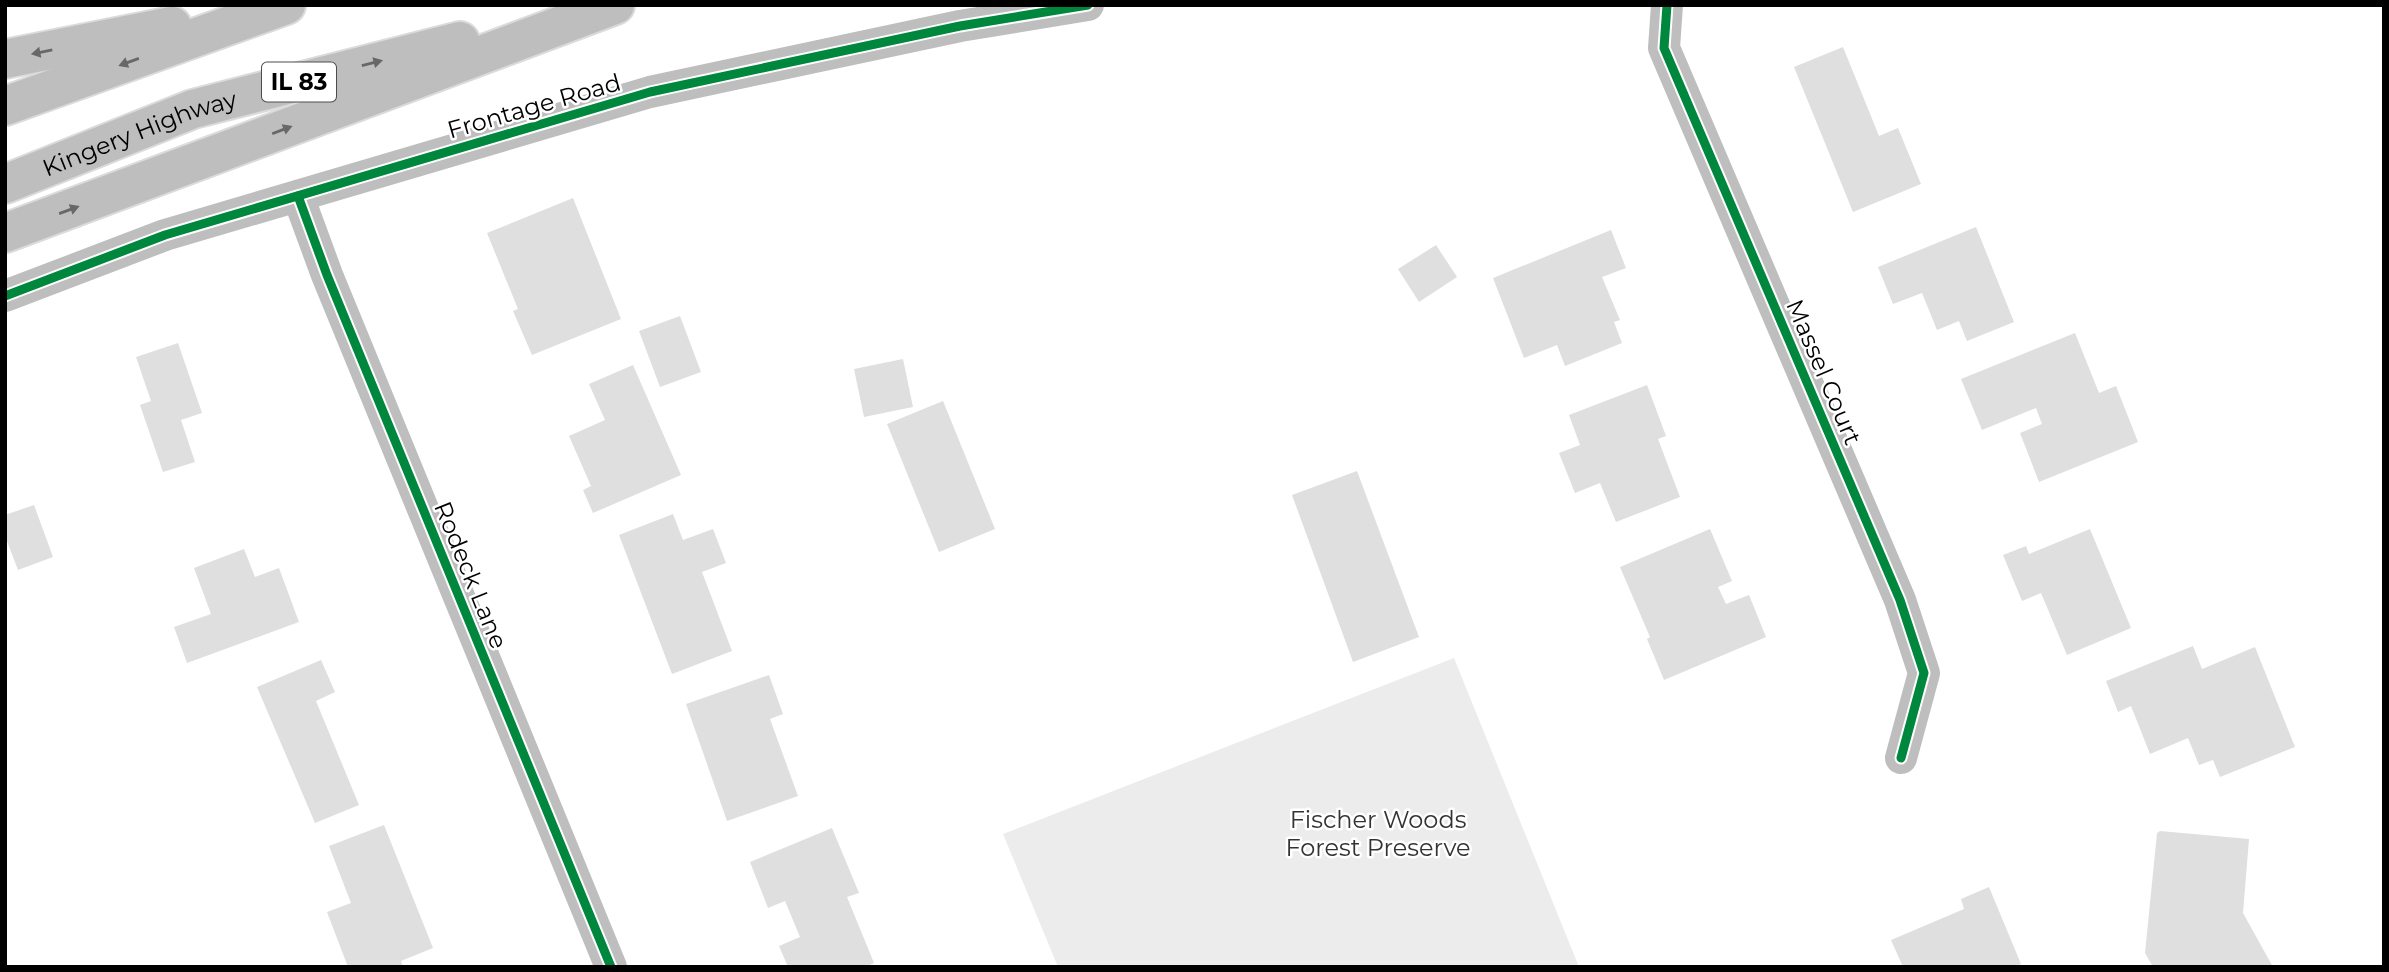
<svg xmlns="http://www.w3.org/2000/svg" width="2389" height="972" font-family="Montserrat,sans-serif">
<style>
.green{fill:#ececec}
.building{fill:#dfdfdf}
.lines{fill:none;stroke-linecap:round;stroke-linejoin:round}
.trunk-casing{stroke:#dbdbdb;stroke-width:42}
.minor{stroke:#bebebe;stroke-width:32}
.trunk{stroke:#bebebe;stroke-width:38}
.cycleway-casing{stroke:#fff;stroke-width:13}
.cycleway{stroke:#00873e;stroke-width:9}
.oneway{fill:#686868}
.labels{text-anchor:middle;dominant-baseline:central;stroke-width:5;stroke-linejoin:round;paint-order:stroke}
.shield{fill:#fff;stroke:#4c4c4c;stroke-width:2}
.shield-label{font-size:23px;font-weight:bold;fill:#000}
.street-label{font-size:24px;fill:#000;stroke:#fff}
.park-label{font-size:24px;fill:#333;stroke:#fff}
</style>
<rect width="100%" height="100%" fill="#fff"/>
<polygon class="green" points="1454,658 1579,967 1058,967 1003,834"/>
<g class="building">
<polygon points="1843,47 1879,136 1898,128 1921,184 1853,212 1794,67"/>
<polygon points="573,198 621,319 532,355 513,311 518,309 487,233"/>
<polygon points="1976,227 2014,322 1967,341 1959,321 1937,330 1922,293 1893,304 1878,267"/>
<polygon points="1611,230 1626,268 1602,277 1620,320 1614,322 1622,343 1565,366 1557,345 1524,358 1493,278"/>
<polygon points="1436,245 1457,277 1419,302 1398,269"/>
<polygon points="680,316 701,372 660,387 639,331"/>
<polygon points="2075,333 2099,393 2116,386 2138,442 2039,482 2020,433 2042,424 2036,408 1982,430 1961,379"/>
<polygon points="178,343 202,413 181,420 195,462 163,472 140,405 151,401 136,357"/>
<polygon points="903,359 913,407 864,417 854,369"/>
<polygon points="633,365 681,475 593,513 583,490 591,486 569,436 605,420 589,384"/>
<polygon points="1647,385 1666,436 1658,439 1680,497 1616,522 1600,483 1575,493 1559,453 1580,445 1569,415"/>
<polygon points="943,401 995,529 939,552 887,424"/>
<polygon points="1357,471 1419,637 1353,662 1292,495"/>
<polygon points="34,505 53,557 18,570 5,536 5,515"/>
<polygon points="673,514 683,540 713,529 726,563 702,572 732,651 672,674 619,535"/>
<polygon points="1710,529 1732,581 1718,587 1726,604 1749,595 1766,637 1664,680 1647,639 1650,637 1620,567"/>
<polygon points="2090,529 2131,628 2067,655 2041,593 2022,601 2003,555 2026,546 2029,554"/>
<polygon points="244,549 255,577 279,568 299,622 187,663 174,627 211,614 194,568"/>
<polygon points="2193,646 2202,669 2255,647 2295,747 2220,777 2213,760 2199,765 2188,738 2150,754 2131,706 2118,712 2106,681"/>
<polygon points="321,660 335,692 316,701 359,805 315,823 257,687"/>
<polygon points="769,675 783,714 770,719 798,796 727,821 686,704"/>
<polygon points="384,825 433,948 401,961 403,967 348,967 327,912 351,903 329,846"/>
<polygon points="832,828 859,893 847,897 874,963 865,967 788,967 779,946 800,937 785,901 768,908 750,862"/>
<polygon points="2160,831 2249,839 2243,913 2273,967 2153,967 2145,953 2157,833"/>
<polygon points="1989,887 2021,964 2014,967 1903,967 1891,940 1964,909 1961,899"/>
</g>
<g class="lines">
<g class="trunk-casing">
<g id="trunk">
<polyline points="5,59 172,26"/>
<polyline points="5,106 286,5"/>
<path id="s1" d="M5 184 193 109 460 41"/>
<polyline points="5,233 615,5"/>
</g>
</g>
<g class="minor">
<polyline points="1667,5 1664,48 1900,600 1924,673 1901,758"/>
<polyline points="298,196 327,275 611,967"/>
<polyline points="5,296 165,235 650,92 960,26 1088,5"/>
</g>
<use href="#trunk" class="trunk"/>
<g class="cycleway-casing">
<g id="cycleway">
<polyline points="1667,5 1664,48 1900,600 1924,673 1901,758"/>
<polyline points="298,196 327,275 611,967"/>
<polyline points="5,296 165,235 650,92 960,26 1088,5"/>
</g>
</g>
<use href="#cycleway" class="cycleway"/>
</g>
<defs><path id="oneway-solid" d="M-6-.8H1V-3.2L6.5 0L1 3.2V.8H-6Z" transform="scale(1.75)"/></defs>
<g class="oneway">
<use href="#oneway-solid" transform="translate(42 52) rotate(169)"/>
<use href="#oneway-solid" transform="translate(129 62) rotate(160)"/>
<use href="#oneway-solid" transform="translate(372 63) rotate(-14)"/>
<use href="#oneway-solid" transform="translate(282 130) rotate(-21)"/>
<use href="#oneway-solid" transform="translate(69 210) rotate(-20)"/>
</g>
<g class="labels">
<rect class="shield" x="262" y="62.5" width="74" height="39" rx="5"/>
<g class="shield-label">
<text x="299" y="82">IL 83</text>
</g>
<g class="street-label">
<text transform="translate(534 106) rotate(-16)">Frontage Road</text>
<text stroke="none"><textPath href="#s1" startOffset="144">Kingery Highway</textPath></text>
<text transform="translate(1824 372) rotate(67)">Massel Court</text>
<text transform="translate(471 575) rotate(68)">Rodeck Lane</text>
</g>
<g class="park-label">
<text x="1378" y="819">Fischer Woods<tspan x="1378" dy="28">Forest Preserve</tspan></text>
</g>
</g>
<rect width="2389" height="972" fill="none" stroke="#000000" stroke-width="14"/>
</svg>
